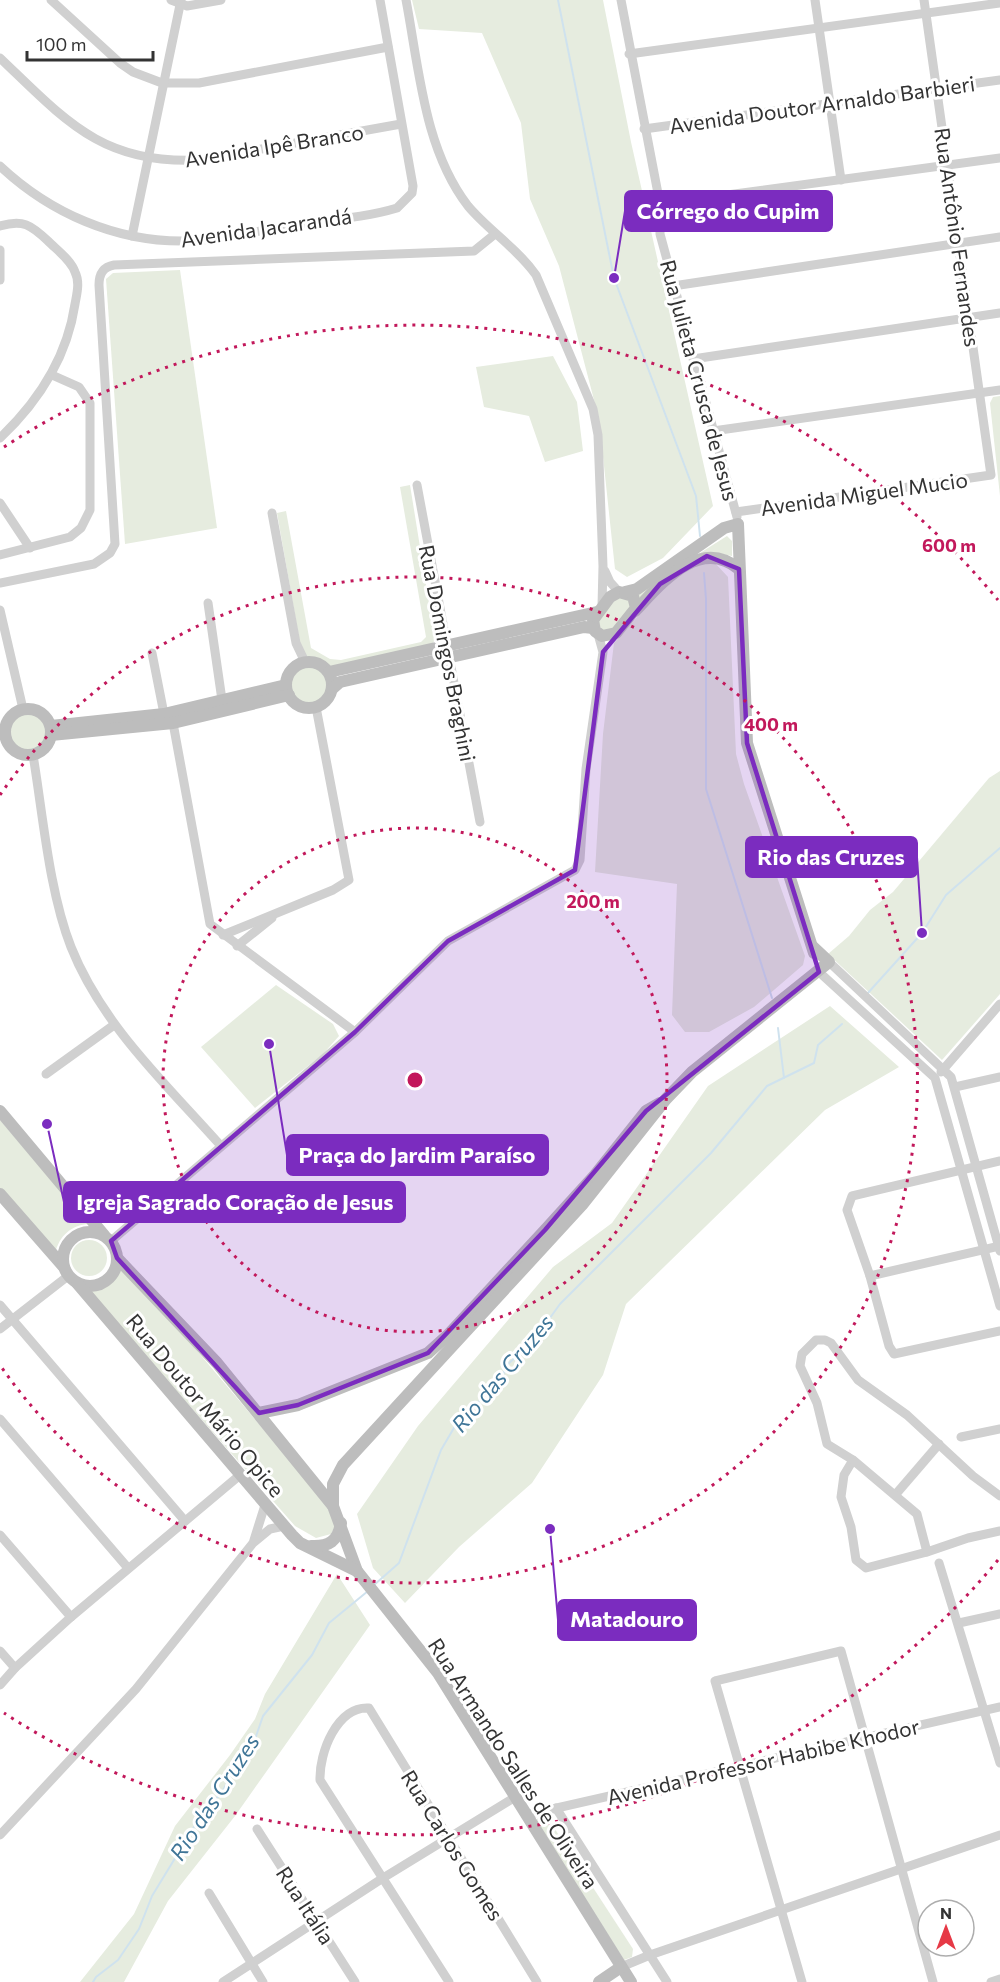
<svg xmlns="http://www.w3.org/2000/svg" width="1000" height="1982" font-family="Commissioner,sans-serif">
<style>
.green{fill:#e6ecdf}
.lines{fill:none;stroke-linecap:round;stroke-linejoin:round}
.stream{stroke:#cfe2ee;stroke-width:2}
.street{stroke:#d0d0d0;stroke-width:9}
.secondary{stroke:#bdbdbd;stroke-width:12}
.marked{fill:#7b2cbf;fill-opacity:0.2;stroke:#7b2cbf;stroke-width:4.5;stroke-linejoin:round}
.ring{fill:none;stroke:#c2185b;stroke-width:3;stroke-dasharray:3 6}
.labels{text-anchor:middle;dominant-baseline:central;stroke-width:6;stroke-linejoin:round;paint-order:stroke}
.street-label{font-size:21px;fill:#333;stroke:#fff}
.water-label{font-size:22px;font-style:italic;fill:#3f7597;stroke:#fff}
.centre{fill:#c2185b;stroke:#fff;stroke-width:3}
.ring-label{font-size:18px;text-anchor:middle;font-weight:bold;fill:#c2185b;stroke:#fff;stroke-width:6;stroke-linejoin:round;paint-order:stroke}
.leader{fill:none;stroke:#7b2cbf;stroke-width:2}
.callout-dot{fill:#7b2cbf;stroke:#fff;stroke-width:2}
.callout{fill:#7b2cbf;stroke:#7b2cbf;stroke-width:2}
.callout-label{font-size:22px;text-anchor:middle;font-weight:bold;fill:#fff}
</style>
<rect width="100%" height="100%" fill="#fff"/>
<g class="green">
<polygon points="412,0 603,0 631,142 713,506 663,558 627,577 615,569 599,419 559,266 530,199 521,123 482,33 419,29"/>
<polygon points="180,270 217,528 125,544 106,279 113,273"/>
<polygon points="553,356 577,402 583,451 545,462 529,416 484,407 476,367"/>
<polygon points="1000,396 1000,496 990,403 993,397"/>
<polygon points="410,485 435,640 432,644 327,668 306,657 301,649 277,513 286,511 311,648 330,659 341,660 421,642 426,637 400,487"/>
<polygon points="727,536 732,541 732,556 711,552 699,554 639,600 635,594"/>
<polygon points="715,563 728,577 736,754 744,784 805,956 803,965 754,1007 709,1032 685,1032 672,1015 677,884 595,872 603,734 614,643 665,586 698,564"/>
<polygon points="626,596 632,606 613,630 602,631 597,619 613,600"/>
<circle cx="309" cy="684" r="20"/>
<circle cx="28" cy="732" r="20"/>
<polygon points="1000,771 1000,994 942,1060 828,954 849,936 870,910 893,892 989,778"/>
<polygon points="276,985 333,1024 339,1036 323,1054 255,1108 201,1047"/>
<polygon points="830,1006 899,1067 825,1110 626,1304 603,1375 532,1483 459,1547 405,1603 373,1568 357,1514 418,1426 553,1267 612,1223 708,1086"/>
<path d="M0 1120 89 1224C71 1225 59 1236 55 1254L0 1188Z"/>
<circle cx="89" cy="1258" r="18"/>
<path d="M121 1261 335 1514 336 1524 331 1534 316 1538 295 1526 87 1289C105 1290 118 1279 121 1261Z"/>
<polygon points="337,1574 370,1625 235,1816 168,1901 124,1982 80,1982 134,1914 175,1826 230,1755 255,1719 265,1694"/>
<polygon points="539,1817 549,1820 633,1949 632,1957 624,1960 536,1820"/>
</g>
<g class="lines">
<g class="stream">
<polyline points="558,0 614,278 696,496 700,536"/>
<polyline points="704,573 706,599 706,789 772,998"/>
<polyline points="867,994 922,933 946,895 1000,848"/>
<polyline points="778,1028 784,1078"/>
<polyline points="374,1585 399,1563 441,1450 458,1421 500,1382 507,1365 534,1340 560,1304 711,1153 767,1086 814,1063 818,1045 842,1024"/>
<polyline points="93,1982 96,1977 118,1960 139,1929 152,1896 205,1809 221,1794 239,1761 254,1742 263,1716 312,1655 329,1623 368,1591"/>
</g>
<g class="street">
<polyline points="51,0 120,63 133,72 162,83 199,83 388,47"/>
<polyline points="171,0 187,6 221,0"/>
<path d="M406 0C419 68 424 149 468 206 489 231 517 248 536 275L593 409 598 435 603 566 602 606"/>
<polyline points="621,0 660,204 660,234 737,517"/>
<polyline points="815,0 841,180"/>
<polyline points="629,54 1000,3"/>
<path d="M0 58C65 120 102 165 200 160L401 124"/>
<polyline points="644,129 1000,80"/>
<path d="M0 166C50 213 116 242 185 241 221 240 258 231 293 225 327 220 364 218 397 208L412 193 413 186 380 0"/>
<polyline points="660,204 1000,158"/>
<path d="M0 226C23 219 31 225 48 241 57 250 71 260 75 272 80 282 77 293 75 304 67 358 39 401 0 438"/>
<polyline points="132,236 181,0"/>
<polyline points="0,250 0,280"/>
<polyline points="673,286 1000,237"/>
<polyline points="693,359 1000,313"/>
<polyline points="713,431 1000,390"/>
<polyline points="417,485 480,822"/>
<polyline points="0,503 30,548"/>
<polyline points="736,512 991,475 924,0"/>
<polyline points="272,513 296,643 305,662"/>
<polyline points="0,555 70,537 81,528 90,510 90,403 79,387 52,375"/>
<polyline points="605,571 610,582 619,592"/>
<path d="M0 583 94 564 110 553 115 544 99 285C99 274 103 267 114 265L474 251 495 234"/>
<polyline points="208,603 222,700"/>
<polyline points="0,610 23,709"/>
<polyline points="152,653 164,714"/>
<polyline points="173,723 210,924 355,1032"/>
<path d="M33 755C43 815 49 891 71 947 102 1025 166 1084 221 1146"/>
<polyline points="223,935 333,890 349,880 316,707"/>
<polyline points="237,946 272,918"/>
<polyline points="829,962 951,1077 1000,1251"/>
<polyline points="819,972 935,1078 1000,1306"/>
<polyline points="941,1072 1000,1004"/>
<polyline points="46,1074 114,1025"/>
<polyline points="955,1087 1000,1077"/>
<polyline points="1000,1161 852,1196 847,1210 870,1276 889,1346 894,1354 1000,1331"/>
<polyline points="111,1241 355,1032 448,941 575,870 580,860 586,769 603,652 598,634"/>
<polyline points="870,1276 1000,1246"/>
<polyline points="0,1305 185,1521"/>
<polyline points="0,1329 68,1276"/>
<polyline points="0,1419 128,1568"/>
<polyline points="961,1437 1000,1429"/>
<polyline points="853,1460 844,1475 841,1497 851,1527 856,1560 866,1568 927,1552 968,1538 1000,1531"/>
<polyline points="896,1494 939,1444"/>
<polyline points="0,1535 71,1617"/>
<polyline points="254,1540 265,1505"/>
<polyline points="927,1552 917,1514 853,1460 827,1444 817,1403 800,1366 802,1354 816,1340 825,1340 831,1343 858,1380 907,1415 973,1476 1000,1496"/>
<polyline points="939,1563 1000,1763"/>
<polyline points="959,1623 1000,1614"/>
<polyline points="0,1651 15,1668"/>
<polyline points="0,1685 15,1668 71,1617 240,1475"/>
<polyline points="556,1808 667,1982"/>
<polyline points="526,1815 1000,1707"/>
<polyline points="257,1829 355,1982"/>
<polyline points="0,1835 136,1689 253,1543 270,1529 284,1526"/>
<polyline points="209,1893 263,1982"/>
<polyline points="621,1967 650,1955 1000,1835"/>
<polyline points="223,1982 383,1878 517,1796"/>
<path d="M449 1982 320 1780C319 1753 337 1706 369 1708L537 1982"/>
<polyline points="802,1982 715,1681 841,1651 933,1982"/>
<polyline points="991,1982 1000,1979"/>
</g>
<g class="secondary">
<polygon points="619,592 633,596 636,608 616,633 602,636 595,631 593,620 610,597"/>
<polyline points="625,592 637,589 724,528 738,524 747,743 814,953"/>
<path d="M635 611C661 584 699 536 739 569"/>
<circle cx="309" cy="685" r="23"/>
<polyline points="329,672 597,612"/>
<polyline points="332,689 340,682 584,627 593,628"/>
<circle cx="28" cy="732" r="23"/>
<polyline points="51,726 164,714 286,685"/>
<polyline points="51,735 173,723 289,695"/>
<polyline points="0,1111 104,1235"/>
<polyline points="0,1194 63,1266"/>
<circle cx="90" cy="1259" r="27"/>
<polyline points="117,1258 217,1363 333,1506 357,1571 438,1673 631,1982"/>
<polyline points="77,1283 292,1535 300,1543 357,1571"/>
<polyline points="259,1413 298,1405 428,1353 448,1335 545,1230 595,1175 646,1111 660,1103"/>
<polyline points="333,1506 333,1484 343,1465 582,1205 666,1099 692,1072 829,962 813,947"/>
<path d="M311 1546C329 1547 338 1541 341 1523"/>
<polyline points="599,1982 621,1967"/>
</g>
</g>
<path class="marked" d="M707 556 739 569 747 743 819 972 646 1111 545 1230 428 1353 298 1405 259 1413 117 1258 111 1241 355 1032 448 941 575 870 603 652 660 584Z"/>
<g class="ring">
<circle cx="415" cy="1080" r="252"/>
<path d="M0 795A503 503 0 1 1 0 1365"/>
<path d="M998 1560A755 755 0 0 1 4 1713M4 447A755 755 0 0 1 998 600"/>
</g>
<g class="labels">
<g class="street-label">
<text transform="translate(822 104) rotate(-8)">Avenida Doutor Arnaldo Barbieri</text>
<text transform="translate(274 145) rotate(-9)">Avenida Ipê Branco</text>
<text transform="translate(266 227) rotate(-8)">Avenida Jacarandá</text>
<text transform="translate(958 237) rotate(82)">Rua Antônio Fernandes</text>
<text transform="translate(700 380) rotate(75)">Rua Julieta Crusca de Jesus</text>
<text transform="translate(864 493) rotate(-8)">Avenida Miguel Mucio</text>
<text transform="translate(448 653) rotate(79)">Rua Domingos Braghini</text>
<text transform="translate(206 1405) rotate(50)">Rua Doutor Mário Opice</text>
<text transform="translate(763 1761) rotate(-13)">Avenida Professor Habibe Khodor</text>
<text transform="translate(514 1763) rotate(57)">Rua Armando Salles de Oliveira</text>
<text transform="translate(453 1845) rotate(58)">Rua Carlos Gomes</text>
<text transform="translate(306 1905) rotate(57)">Rua Itália</text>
</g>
<g class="water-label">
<text transform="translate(502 1373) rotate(-50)">Rio das Cruzes</text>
<text transform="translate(214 1797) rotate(-57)">Rio das Cruzes</text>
</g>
</g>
<circle cx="415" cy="1080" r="9" class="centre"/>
<g class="ring-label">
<text x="949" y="552">600 m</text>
<text x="771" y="731">400 m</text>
<text x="593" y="908">200 m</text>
</g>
<path class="leader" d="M614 278L625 211M922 933L917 857M269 1044L287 1155M47 1124L64 1202M550 1529L558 1620"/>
<g class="callout-dot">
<circle cx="614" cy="278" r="6"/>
<circle cx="922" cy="933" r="6"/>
<circle cx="269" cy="1044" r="6"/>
<circle cx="47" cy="1124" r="6"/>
<circle cx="550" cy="1529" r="6"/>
</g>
<g class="callout">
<rect x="625" y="191" width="207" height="40" rx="6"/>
<rect x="746" y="837" width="171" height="40" rx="6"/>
<rect x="287" y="1135" width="261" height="40" rx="6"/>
<rect x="64" y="1182" width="341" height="40" rx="6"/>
<rect x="558" y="1600" width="138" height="40" rx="6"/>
</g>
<g class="callout-label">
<text x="728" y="219">Córrego do Cupim</text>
<text x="831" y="865">Rio das Cruzes</text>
<text x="417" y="1163">Praça do Jardim Paraíso</text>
<text x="235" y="1210">Igreja Sagrado Coração de Jesus</text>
<text x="627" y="1627">Matadouro</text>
</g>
<g transform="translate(946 1928)"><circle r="28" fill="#ffffff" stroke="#adadad" stroke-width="1.5"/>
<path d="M0-4.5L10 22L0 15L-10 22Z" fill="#e63946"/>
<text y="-9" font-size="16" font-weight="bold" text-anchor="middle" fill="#333333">N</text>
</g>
<path d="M27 51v9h126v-9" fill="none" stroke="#333333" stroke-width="3"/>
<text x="36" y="51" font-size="18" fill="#333333" stroke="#ffffff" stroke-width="4.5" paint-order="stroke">100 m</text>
</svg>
